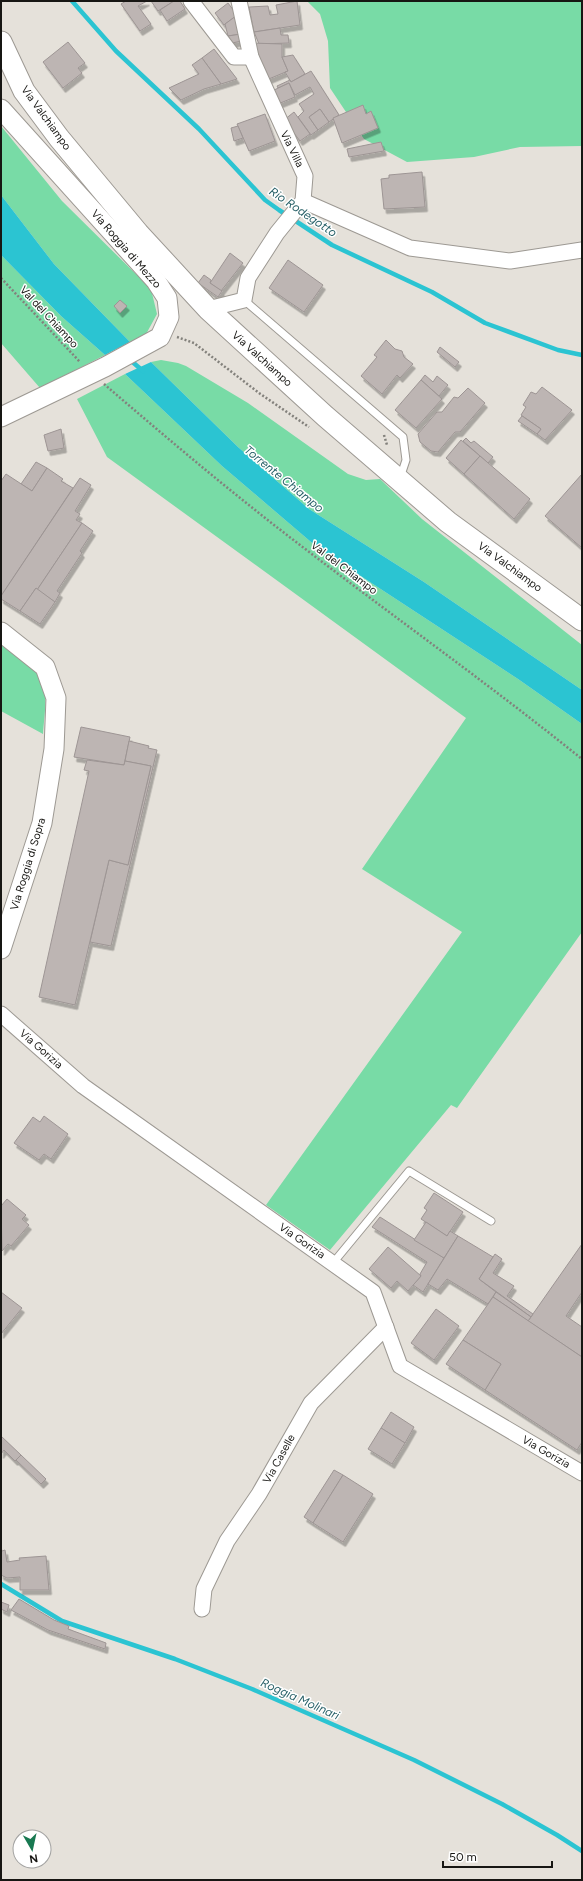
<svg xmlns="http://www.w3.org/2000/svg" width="583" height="1881" font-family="Figtree,sans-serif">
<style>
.green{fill:#78dba6}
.water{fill:#2bc4d2}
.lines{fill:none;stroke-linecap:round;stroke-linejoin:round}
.stream{stroke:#2bc4d2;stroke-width:4.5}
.building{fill:#bdb5b3;stroke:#9d9594;filter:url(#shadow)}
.service-casing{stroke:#9d9993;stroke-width:9}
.minor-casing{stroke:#9d9993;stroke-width:17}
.tertiary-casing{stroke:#9d9993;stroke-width:21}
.secondary-casing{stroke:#9d9993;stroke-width:23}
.path{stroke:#83817c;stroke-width:2.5;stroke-dasharray:2 2;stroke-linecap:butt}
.service{stroke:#fff;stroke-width:7}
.minor{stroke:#fff;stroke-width:15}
.tertiary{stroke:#fff;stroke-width:19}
.secondary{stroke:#fff;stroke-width:21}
.labels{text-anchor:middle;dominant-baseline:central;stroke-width:3;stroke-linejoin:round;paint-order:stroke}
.street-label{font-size:11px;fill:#171613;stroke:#fff}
.water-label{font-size:12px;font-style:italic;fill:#276067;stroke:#fff}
</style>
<defs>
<filter id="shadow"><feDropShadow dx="2.5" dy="4.5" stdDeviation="0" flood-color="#0004"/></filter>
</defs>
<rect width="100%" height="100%" fill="#e5e1da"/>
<g class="green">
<polygon points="307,1 582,1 582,146 520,147 474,157 407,162 364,139 330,88 328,41 320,14"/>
<polygon points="1,126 62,201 151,289 157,314 145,336 130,342 54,264 1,195"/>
<polygon points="1,255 61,316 105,355 40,388 1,343"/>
<polygon points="161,360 178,363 186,366 248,403 348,474 366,480 380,479 422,519 582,645 582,690 424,582 309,509 238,447 151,362"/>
<polygon points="125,374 222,466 318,548 518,679 582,724 582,932 457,1108 451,1105 330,1250 266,1205 462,932 362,869 466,718 107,457 77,399"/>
<path d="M1 643C11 650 32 663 38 672 50 686 44 717 43 734L1 711Z"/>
</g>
<g class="water">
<polygon points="1,195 54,264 130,342 105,355 61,316 1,255"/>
<polygon points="151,362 238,447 309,509 424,582 582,690 582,724 518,679 318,548 222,466 125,374"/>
</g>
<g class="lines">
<g class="stream">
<polyline points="72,1 116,51 199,129 265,200 279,210 332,245 432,292 485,323 558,350 582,355"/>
<polyline points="129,359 143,371"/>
<polyline points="1,1584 62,1621 175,1659 252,1689 414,1760 502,1804 557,1835 582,1851"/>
</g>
</g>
<g class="building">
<polygon points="126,1 147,1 138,6 151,24 140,31 121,4"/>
<polygon points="151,1 174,1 158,11"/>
<polygon points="174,1 180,1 185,9 167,21 160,10"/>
<polygon points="297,1 300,25 254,32 249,7 268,6 270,15 278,14 276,5"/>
<polygon points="228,3 237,15 224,25 215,13"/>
<polygon points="236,16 241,34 228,36 225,24"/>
<polygon points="280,28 281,35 288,35 289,43 259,44 254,32"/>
<polygon points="241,34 242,41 232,43 228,36"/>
<polygon points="68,42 85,63 78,68 82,73 63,88 43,62"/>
<polygon points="251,43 282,44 282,57 288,71 264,81"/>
<polygon points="214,49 237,79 221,84 202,58"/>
<polygon points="293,55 305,74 291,82 285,72 288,71 282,57"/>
<polygon points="202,58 221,84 204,89 181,100 169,88 199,74 192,65"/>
<polygon points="311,71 339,115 329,122 320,109 309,117 318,130 311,135 298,117 304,111 299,104 314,94 310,87 295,95 289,83 278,88 277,86 290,80 291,82"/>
<polygon points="289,83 295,97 278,104 272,91"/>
<polygon points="363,105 366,114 371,111 378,128 342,143 333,118"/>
<polygon points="320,109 329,122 318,130 309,117"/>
<polygon points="294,112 310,134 300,141 284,120"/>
<polygon points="265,114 275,141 249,151 237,124"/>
<polygon points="238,126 243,138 234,141 231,128"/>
<polygon points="381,142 384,151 349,157 347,149"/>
<polygon points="422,172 425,207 384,209 381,179 389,178 389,175"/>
<polygon points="230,253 243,263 221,291 210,283"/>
<polygon points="288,260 323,285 304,312 269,288"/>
<polygon points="204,275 211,280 210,283 222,291 218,297 198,283"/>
<polygon points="120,300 127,306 120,313 114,306"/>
<polygon points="386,340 395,349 402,351 404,357 413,364 400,378 397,375 382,394 361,376 377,357 374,355"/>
<polygon points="440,347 459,362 455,367 437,352"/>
<polygon points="425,375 433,382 437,376 448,385 439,396 421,380"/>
<polygon points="421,380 442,399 416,428 395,410"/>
<polygon points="542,387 572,410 545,440 537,434 541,429 521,415 526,407 523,405 531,392 536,394"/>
<polygon points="468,388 485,403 460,432 455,432 438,452 431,451 420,442 418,434 437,412 442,412 454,397 458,398"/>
<polygon points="522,416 541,429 537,434 518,421"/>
<polygon points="61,429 64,448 48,451 44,435"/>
<polygon points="466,438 471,443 474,441 493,457 488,463 463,441"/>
<polygon points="461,440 480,456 464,474 446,458"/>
<polygon points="480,456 530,499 514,519 464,474"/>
<polygon points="36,462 47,468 32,491 21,484"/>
<polygon points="47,468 63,479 61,481 73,488 1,596 1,481 6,474 32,491"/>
<polygon points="582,474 582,548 545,516"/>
<polygon points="80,478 91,485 75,511 80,514 76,520 82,523 37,590 36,588 20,611 1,599 1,596"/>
<polygon points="82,523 93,531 80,551 82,553 57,591 60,593 55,602 37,590"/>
<polygon points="36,588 55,602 40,624 20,611"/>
<polygon points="81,727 130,737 124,765 74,757"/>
<polygon points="129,741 149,746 148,748 157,750 111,946 90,942 109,860 128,865 151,766 125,761"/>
<polygon points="87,760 124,765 125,761 151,766 128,865 109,860 75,1005 39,997 89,771 84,770"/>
<polygon points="44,1116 68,1134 51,1159 44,1154 39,1160 14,1143 33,1117 40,1122"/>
<polygon points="434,1193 463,1212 447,1236 421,1219 427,1210 424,1208"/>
<polygon points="7,1199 26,1215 22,1219 29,1225 11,1246 8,1244 2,1251 1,1206"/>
<polygon points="380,1217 444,1258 423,1292 413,1285 421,1276 420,1274 427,1262 372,1227"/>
<polygon points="426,1222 447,1236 450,1231 458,1236 444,1258 414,1240"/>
<polygon points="458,1236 493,1257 479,1279 496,1292 488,1304 447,1279 438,1290 428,1284"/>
<polygon points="582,1244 582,1292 566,1316 582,1327 582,1357 528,1321"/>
<polygon points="388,1247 421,1276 408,1291 397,1281 391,1288 369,1269"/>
<polygon points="495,1254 502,1259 493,1273 514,1286 507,1296 533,1314 531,1317 479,1279"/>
<polygon points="1,1292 22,1308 1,1334"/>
<polygon points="496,1292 531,1317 528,1321 493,1297"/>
<polygon points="493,1297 582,1357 582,1442 577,1450 485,1390 501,1364 463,1340"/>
<polygon points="436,1309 459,1326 434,1360 411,1343"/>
<polygon points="463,1340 501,1364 485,1390 446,1364"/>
<polygon points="391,1412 414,1427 405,1443 381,1428"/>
<polygon points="381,1428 405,1443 392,1464 368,1449"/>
<polygon points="1,1436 21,1455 15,1461 4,1450 1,1454"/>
<polygon points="21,1455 46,1479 41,1484 16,1460"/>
<polygon points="334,1470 343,1475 313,1523 304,1517"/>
<polygon points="343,1475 373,1494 343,1542 313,1523"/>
<polygon points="1,1547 2,1551 5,1550 7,1562 20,1560 19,1558 46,1556 49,1590 20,1590 20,1577 7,1578 1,1575"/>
<polygon points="19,1599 54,1620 69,1626 68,1629 106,1643 105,1649 48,1630 11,1610"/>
<polygon points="1,1602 9,1605 7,1612 1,1609"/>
</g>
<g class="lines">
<g class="service-casing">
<g id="service">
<polyline points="244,300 403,437 406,460 400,478"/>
<polyline points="333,1263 409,1171 491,1221"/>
</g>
</g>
<g class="minor-casing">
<g id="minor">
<polyline points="191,1 234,57 251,57"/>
<polyline points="303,201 410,248 510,261 582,250"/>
<polyline points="208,309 244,300 248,278 277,233 303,201 305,176 251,57 239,1"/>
<polyline points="1,1014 83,1086 373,1292 400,1366 582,1473"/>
<polyline points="202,1609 204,1589 227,1541 259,1494 311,1403 386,1327"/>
</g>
</g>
<g class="tertiary-casing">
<g id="tertiary">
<polyline points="1,109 156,281 167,298 169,317 160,337 105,367 1,417"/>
<polyline points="1,632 45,667 56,698 54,749 42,823 1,949"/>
</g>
</g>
<g class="secondary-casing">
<polyline id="secondary" points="1,42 24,91 59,138 138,233 208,309 325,416 448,522 582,620"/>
</g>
<g class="path">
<polyline points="1,278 80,362"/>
<polyline points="177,337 194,343 259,393 309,427"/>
<path d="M104 384C168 439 233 494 300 545 394 617 490 685 582 759"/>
<polyline points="384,435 387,445"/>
</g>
<use href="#service" class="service"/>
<use href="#minor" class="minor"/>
<use href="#tertiary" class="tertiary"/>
<use href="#secondary" class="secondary"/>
</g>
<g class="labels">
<g class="street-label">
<text transform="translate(46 118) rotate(54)">Via Valchiampo</text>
<text transform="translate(292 149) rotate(64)">Via Villa</text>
<text transform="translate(126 249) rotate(49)">Via Roggia di Mezzo</text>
<text transform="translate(49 317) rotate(47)">Val del Chiampo</text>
<text transform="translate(262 359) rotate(42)">Via Valchiampo</text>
<text transform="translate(510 567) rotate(36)">Via Valchiampo</text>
<text transform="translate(344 568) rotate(37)">Val del Chiampo</text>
<text transform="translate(28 864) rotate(-73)">Via Roggia di Sopra</text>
<text transform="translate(41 1049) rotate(41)">Via Gorizia</text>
<text transform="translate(302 1241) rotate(35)">Via Gorizia</text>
<text transform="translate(546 1452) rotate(30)">Via Gorizia</text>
<text transform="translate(279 1459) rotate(-61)">Via Caselle</text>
</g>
<g class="water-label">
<text transform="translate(303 212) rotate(34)">Rio Rodegotto</text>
<text transform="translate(284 479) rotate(39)">Torrente Chiampo</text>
<text transform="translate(300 1699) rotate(24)">Roggia Molinari</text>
</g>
</g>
<rect width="583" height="1881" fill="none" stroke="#171613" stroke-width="4"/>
<g transform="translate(32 1849) rotate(171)"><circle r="19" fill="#ffffff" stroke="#a2a2a1"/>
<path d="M0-3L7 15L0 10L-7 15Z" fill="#187951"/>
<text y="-6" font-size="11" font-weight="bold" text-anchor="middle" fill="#171613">N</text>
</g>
<path d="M443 1861v6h109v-6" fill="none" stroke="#171613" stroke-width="2"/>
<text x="449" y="1861" font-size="12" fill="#171613" stroke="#ffffff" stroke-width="3" paint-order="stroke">50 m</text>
</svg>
